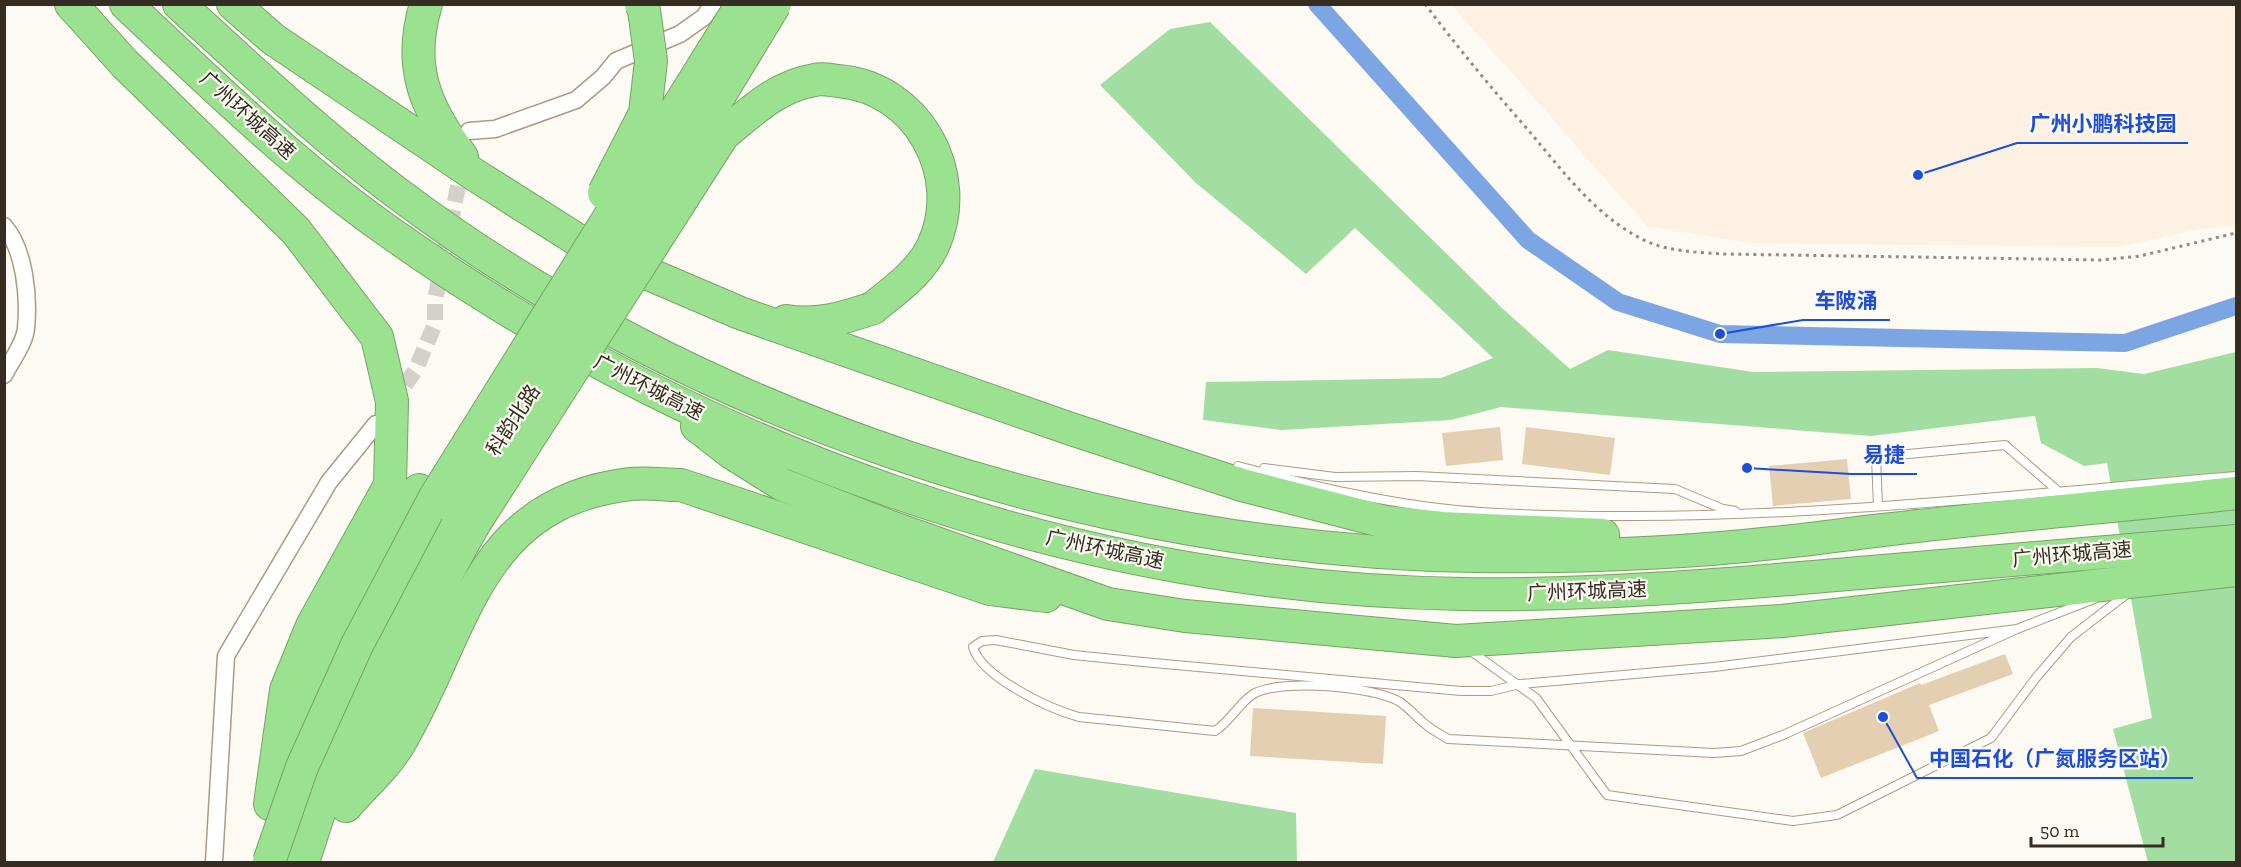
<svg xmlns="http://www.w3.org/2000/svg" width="2241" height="867" font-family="'Zilla Slab','Noto Sans SC',serif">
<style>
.built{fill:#fcf1e2}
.forest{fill:#a2dda2}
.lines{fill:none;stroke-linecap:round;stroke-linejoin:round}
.canal{stroke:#7ba6e3;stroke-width:18}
.building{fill:#e5cfb2}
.street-tunnel{stroke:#d5d0c9;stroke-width:16;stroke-dasharray:16 8;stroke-linecap:butt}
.lane-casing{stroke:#af9a7e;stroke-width:10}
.street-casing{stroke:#af9a7e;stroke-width:19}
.highway-casing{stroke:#77a369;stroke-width:34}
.path{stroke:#918b81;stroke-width:3;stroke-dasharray:3 4.5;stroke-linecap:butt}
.lane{stroke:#fff;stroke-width:8}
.street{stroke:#fff;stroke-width:16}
.highway{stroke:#9be290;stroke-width:32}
.highway-bridge-casing{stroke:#77a369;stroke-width:34;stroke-linecap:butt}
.highway-bridge{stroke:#9be290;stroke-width:32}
.labels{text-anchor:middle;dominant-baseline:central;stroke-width:4.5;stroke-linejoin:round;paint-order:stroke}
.street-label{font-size:20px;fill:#352d21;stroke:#fdf9f3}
.leader{fill:none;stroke:#1d4ed8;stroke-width:2}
.callout-dot{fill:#1d4ed8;stroke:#fdf9f3;stroke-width:2}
.callout-label{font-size:21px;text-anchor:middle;font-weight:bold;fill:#1d4ed8;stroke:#fdf9f3;stroke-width:4.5;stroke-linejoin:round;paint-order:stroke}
</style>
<rect width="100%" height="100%" fill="#fdf9f3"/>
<polygon class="built" points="1452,5 2236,5 2236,225 2200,229 2117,247 1749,243 1647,226"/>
<g class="forest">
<polygon points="1210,22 1503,309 1570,369 1608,350 1753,372 2097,368 2144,374 2236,352 2236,862 2148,862 2113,729 2152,718 2107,463 2084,466 2041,443 2035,416 1871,436 1501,407 1451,420 1281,430 1203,420 1206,382 1441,378 1493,358 1355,228 1306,274 1196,183 1100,85 1170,29"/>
<polygon points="1035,769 1296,813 1297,862 993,862"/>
</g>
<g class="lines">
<polyline class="canal" points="1317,4 1528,240 1618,302 1720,334 2125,343 2236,306"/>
</g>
<g class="building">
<polygon points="1500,427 1503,460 1446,466 1442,433"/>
<polygon points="1526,427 1615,438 1610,475 1522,464"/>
<polygon points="1847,459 1851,499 1773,506 1769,466"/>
<polygon points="2005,654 2013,674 1929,705 1939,731 1821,778 1803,733 1920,683 1921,685"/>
<polygon points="1253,708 1386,716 1383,764 1250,756"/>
</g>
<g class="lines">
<polyline class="street-tunnel" points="391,404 415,371 435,324 435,300 463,162"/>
<g class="lane-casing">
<g id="lane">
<path d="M1238 466C1310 485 1382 503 1456 510 1511 515 1566 516 1622 516 1827 517 2032 493 2236 476"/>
<polyline points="1264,468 1335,477 1417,476 1675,489 1723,509 1735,511"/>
<polyline points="1878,506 1876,457 2005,445 2058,491"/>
<path d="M2017 629 1783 735 1741 751 1714 753 1448 739C1440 734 1432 730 1425 724 1416 717 1409 708 1400 702 1373 686 1283 679 1255 693 1240 701 1231 721 1215 731L1079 717C1050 709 981 677 973 647L982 641 996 640 1074 655 1143 662 1461 691H1491L1520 684 1714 667 2017 629 2094 599"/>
<polyline points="1468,649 1536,698 1607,795 1793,821 1837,815 1991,738 2035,679 2071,637 2128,593"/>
</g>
</g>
<g class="street-casing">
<g id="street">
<polyline points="469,131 495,129 576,100 603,77 616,61 680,34 704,17 713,4"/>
<path d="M4 226C25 250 29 297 26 328 25 343 11 361 4 375"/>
<polyline points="214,862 226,656 329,482 376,424"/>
</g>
</g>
<g class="highway-casing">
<g id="highway">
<polyline points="71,4 125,64 296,231 377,337 392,401 390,485 312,626 286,690 270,804"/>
<path d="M126 4C209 82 292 163 385 229 697 451 1077 588 1461 594 1603 596 1743 583 1883 571 2001 560 2119 550 2236 541"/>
<path d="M179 4C250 69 321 136 397 193 697 419 1100 551 1474 556 1573 557 1675 554 1773 543 1810 540 1847 534 1883 530 2001 516 2119 506 2236 493"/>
<polyline points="233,4 273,39 475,175 595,251 740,313 1068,428 1242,485 1339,510 1385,522 1442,528 1603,535"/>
<path d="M426 4C407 66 425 108 462 157"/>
<path d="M786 321C817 326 844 318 873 308"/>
<polyline points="697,426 732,453 783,485 888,526 1108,604 1185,616 1456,641 1782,621 2236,570"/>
<polyline points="291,745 331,636 365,574 419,490"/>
<path d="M356 782C393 694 427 603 476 521"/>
<path d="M346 806C363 786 386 766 399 744 466 631 474 502 631 484 647 482 665 485 681 485L990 589 1046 596"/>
<polyline points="303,862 347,726 411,591 455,510"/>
</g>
</g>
<path class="path" d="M1425 4C1458 48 1493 90 1529 131 1561 169 1595 215 1640 238 1665 252 1697 252 1724 254L2101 260 2140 256 2236 233"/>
<use href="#lane" class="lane"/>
<use href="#street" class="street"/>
<use href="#highway" class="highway"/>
<g class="highway-bridge-casing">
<g id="highway-bridge">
<polyline points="604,193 645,113 651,61 644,10 641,4"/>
<polyline points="455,510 701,126 775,4"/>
<path d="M476 521 723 135C752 111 777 86 815 80 822 78 831 80 838 81 917 87 966 174 933 246 920 273 895 290 873 308"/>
<polyline points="269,862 302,767 357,645 435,497 742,4"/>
</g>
</g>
<use href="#highway-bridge" class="highway-bridge"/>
</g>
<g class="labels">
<g class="street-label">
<text transform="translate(248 115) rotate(42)">广州环城高速</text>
<text transform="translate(649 387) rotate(27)">广州环城高速</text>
<text transform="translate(513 420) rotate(-57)">科韵北路</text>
<text transform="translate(1105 549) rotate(12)">广州环城高速</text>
<text transform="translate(2072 554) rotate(-5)">广州环城高速</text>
<text transform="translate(1587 591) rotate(-2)">广州环城高速</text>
</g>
</g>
<path class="leader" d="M1918 175L2017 143H2188M1720 334L1803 320H1890M1747 468L1851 474H1917M1883 717L1917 778H2193"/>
<g class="callout-dot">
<circle cx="1918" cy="175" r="6"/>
<circle cx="1720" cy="334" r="6"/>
<circle cx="1747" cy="468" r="6"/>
<circle cx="1883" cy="717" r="6"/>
</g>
<g class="callout-label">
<text x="2103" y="131">广州小鹏科技园</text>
<text x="1846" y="308">车陂涌</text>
<text x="1884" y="462">易捷</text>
<text x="2055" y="766">中国石化（广氮服务区站）</text>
</g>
<rect width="2241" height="867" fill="none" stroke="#352d21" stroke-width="12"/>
<path d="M2031 837v9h132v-9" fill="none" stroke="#352d21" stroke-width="3"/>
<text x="2040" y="837" font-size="18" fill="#352d21" stroke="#fdf9f3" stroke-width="4.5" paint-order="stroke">50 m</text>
</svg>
